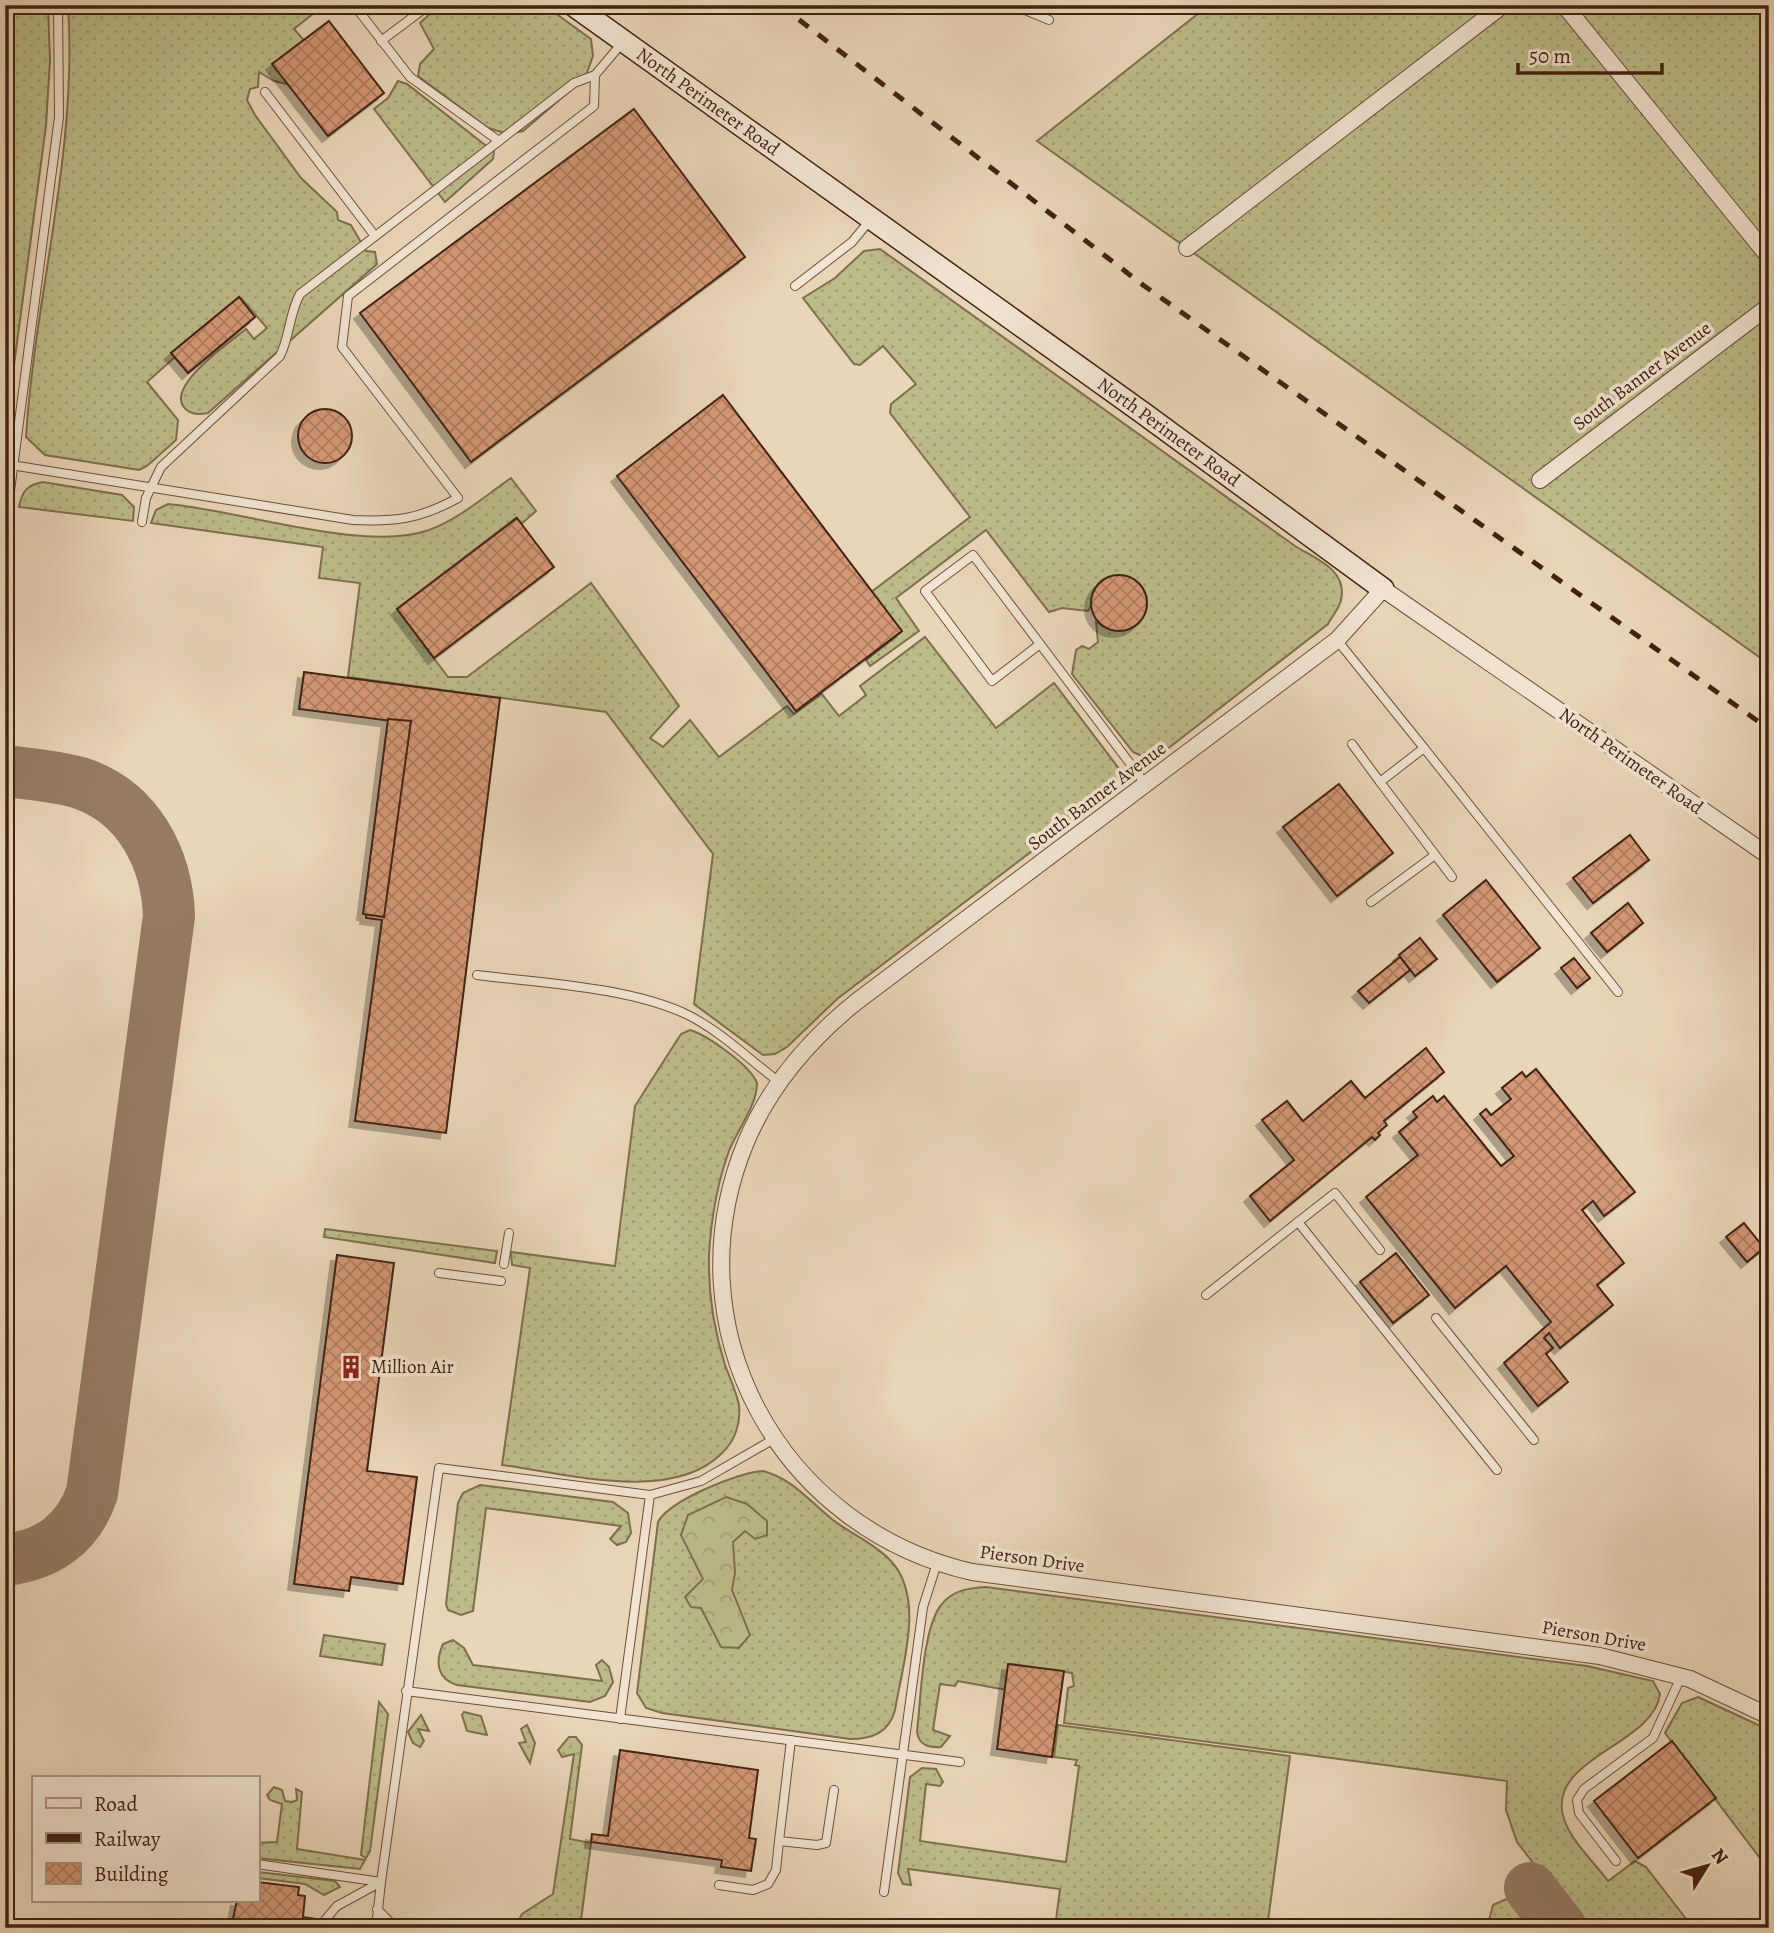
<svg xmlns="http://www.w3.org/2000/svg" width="1774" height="1933" font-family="Alegreya,serif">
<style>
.grass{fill:url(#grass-dots);stroke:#7f6e4e;stroke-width:2}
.forest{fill:url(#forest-crowns);stroke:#7f6e4e;stroke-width:2}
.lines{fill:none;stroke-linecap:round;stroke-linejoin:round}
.taxiway{stroke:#967c65;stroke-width:52}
.building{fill:url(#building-cross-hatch);stroke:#422112;stroke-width:2;filter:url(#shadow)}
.lane-casing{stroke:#6c4e3c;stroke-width:10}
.street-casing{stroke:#6c4e3c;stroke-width:18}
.secondary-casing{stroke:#422112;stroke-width:24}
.lane{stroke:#f1e4d1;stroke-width:8}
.street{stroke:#f1e4d1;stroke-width:16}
.secondary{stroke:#f1e4d1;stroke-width:21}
.rail{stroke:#422112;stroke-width:5;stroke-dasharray:12 12;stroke-linecap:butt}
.labels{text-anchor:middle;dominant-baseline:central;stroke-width:7;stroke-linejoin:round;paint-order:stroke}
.street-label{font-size:19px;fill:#422112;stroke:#f1e4d1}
.poi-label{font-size:19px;fill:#422112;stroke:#f1e4d1;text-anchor:start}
</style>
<defs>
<pattern id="grass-dots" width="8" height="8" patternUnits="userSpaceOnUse" patternTransform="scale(1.75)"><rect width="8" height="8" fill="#bcbc8a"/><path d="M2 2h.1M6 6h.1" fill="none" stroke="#a3a176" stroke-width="1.8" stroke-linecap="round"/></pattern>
<pattern id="forest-crowns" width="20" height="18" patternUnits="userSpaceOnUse" patternTransform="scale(1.75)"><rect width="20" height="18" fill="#bcbc8a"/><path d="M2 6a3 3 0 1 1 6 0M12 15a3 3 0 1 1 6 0" fill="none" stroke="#a3a176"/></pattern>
<pattern id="building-cross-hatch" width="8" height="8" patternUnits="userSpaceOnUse" patternTransform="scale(1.75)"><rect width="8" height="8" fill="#d49876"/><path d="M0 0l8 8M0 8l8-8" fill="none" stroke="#ae7c5f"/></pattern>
<filter id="shadow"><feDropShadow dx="-6" dy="6" stdDeviation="0" flood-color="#0004"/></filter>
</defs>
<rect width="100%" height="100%" fill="#e9d6b8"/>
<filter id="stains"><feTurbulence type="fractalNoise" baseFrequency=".00286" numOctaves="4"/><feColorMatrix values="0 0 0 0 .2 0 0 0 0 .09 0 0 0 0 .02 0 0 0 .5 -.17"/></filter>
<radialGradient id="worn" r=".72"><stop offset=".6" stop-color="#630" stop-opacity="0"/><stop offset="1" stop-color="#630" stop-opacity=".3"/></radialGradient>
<g class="grass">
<polygon points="5,5 48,5 50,60 46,126 5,432"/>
<path d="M68 5H324L294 29 308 45 287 84 274 81 259 72 258 87 250 89 247 100 255 115 301 178 337 212 338 220 351 225 366 251 375 252 377 264 208 413C199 415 189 415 183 406 169 384 230 342 246 329L254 339 267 328 241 298 147 382 178 420 176 440 147 466 139 470 45 455 26 437C35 293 78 151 68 5Z"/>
<polygon points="440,5 544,5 591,39 593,56 585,78 523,131 508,134 488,128 418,76 420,64 434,49 420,23"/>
<polygon points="1209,5 1769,5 1769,664 1037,141"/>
<polygon points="398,81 407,84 494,152 493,159 445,202 374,109 388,98"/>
<path d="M880 249 1295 546C1316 559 1348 570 1341 600 1339 609 1332 616 1328 624L1157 757 1148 759 1133 752 1072 674 1076 650 1082 646 1089 649 1098 642 1096 622C1146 655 1167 582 1122 576 1115 575 1107 577 1101 581 1091 589 1095 602 1088 611L1062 608 1049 612 986 530 896 598 919 631 870 666 866 660 901 632 870 593 970 517 890 413 891 404 916 384 883 346 860 365 854 364 803 298 835 278 864 251Z"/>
<path d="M511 478 536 511 521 524 516 518 397 609 448 677H467L591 583 679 706 650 738 663 747 690 720 719 757 787 706 794 714 822 694 839 716 866 695 860 686 925 637 996 728 1054 683 1120 770 1122 783 837 999 787 1047 775 1054 763 1055 694 1004 713 854 606 712 348 677 360 583 319 578 323 547 151 523 156 510 168 504C239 510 365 553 429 530 459 519 485 496 511 478Z"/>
<path d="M43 482 122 495 134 507 133 521 19 507C22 491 27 485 43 482Z"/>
<path d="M690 1030C707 1035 751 1066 757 1083 757 1106 737 1130 729 1151 717 1184 711 1220 709 1255 708 1291 714 1330 725 1365 730 1378 736 1391 739 1405 741 1423 735 1441 722 1453 673 1504 563 1473 502 1465L530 1268 512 1265 511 1252 615 1266 635 1106 681 1034Z"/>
<polygon points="325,1229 497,1251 495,1263 324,1237"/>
<path d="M763 1471C793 1479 809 1501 833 1520 851 1534 874 1543 890 1560 926 1597 902 1666 895 1710 889 1733 872 1739 850 1739L662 1713 646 1708 637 1693 658 1522C669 1501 738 1472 763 1471Z"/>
<polygon points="480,1485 613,1502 628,1513 631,1533 626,1542 617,1545 610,1539 621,1526 486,1508 473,1611 461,1615 448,1610 446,1604 458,1503 463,1493"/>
<path d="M986 1587 1587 1666 1653 1681 1660 1694C1654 1745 1544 1759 1564 1819 1571 1841 1594 1862 1608 1881L1635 1861 1646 1867 1693 1928H1583L1517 1842 1506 1810 1507 1781 1064 1723 1068 1688 1074 1686 1072 1673 1011 1664 1007 1690 958 1681 955 1686 940 1684 933 1730 950 1736 941 1747C929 1748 918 1745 917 1731 921 1700 922 1627 942 1604 953 1590 969 1588 986 1587Z"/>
<polygon points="324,1635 385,1644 382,1665 320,1656"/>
<path d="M453 1640 464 1648 473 1665 602 1681 596 1665 602 1660 609 1667 613 1682 605 1696 590 1702 457 1685C437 1679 435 1662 443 1644Z"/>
<polygon points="1698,1697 1769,1730 1769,1870 1665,1733 1682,1703"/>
<polygon points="379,1702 388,1714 370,1851 366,1858 361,1855"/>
<polygon points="464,1712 481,1716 487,1735 467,1731 462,1715"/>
<polygon points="421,1715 429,1731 418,1729 424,1741 420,1747 413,1743 408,1732"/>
<polygon points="527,1725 535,1743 530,1763 519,1743 526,1742 521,1729"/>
<polygon points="1058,1725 1290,1756 1268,1921 1260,1928 1055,1928 1060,1889 908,1869 911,1885 903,1884 898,1873 910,1777 922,1768 936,1769 943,1782 940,1786 926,1784 920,1841 1066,1862 1079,1766 1075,1765 1077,1760 1054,1757"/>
<polygon points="569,1737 576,1737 582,1745 570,1839 591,1843 580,1928 515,1928 522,1914 553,1894 574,1754 562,1757 558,1750"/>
<polygon points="274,1787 282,1790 285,1801 292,1802 297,1800 296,1789 302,1792 297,1849 365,1860 360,1869 257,1858 257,1843 277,1842 282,1804 270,1800 267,1795"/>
<polygon points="258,1872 335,1881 340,1887 324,1895 305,1884 258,1878"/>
<polygon points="1509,1898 1523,1908 1538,1928 1487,1928 1493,1905"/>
</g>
<polygon class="forest" points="726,1497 747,1504 767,1521 767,1535 755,1539 745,1531 733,1542 735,1573 732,1590 750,1635 739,1648 721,1647 701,1608 691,1607 685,1597 703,1579 681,1535 688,1515"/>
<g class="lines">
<g class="taxiway">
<path d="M5 771C30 774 56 776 80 783 138 802 167 858 169 916L92 1493C78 1534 48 1555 5 1560"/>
<polyline points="1530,1888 1561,1928"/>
</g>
</g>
<g class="building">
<polygon points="329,21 384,93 328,136 272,64"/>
<polygon points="634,109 745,257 471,462 360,313"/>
<polygon points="239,297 255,317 188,373 171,353"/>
<polygon points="723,395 902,631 796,711 617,476"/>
<circle cx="325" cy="436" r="27"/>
<polygon points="517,518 554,567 434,658 397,609"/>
<circle cx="1119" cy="603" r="28"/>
<polygon points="304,672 500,698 446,1133 355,1121 382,920 366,918 392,721 299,709"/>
<polygon points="388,719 411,721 384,917 363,914"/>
<polygon points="1339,784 1393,853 1337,896 1283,827"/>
<polygon points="1630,835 1649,860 1593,903 1573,878"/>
<polygon points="1486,880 1540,948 1497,982 1443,915"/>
<polygon points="1628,903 1643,923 1607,952 1591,933"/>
<polygon points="1420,938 1437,959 1415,976 1399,955"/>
<polygon points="1400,957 1410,970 1369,1003 1358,991"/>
<polygon points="1574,958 1590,978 1577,988 1561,968"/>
<polygon points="1426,1048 1444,1072 1384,1121 1387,1125 1378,1133 1380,1135 1375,1140 1372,1137 1270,1221 1250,1196 1294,1160 1262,1120 1287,1101 1303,1121 1351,1081 1365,1098"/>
<polygon points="1536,1069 1635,1192 1604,1216 1593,1201 1582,1210 1624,1263 1597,1285 1613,1305 1560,1348 1549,1333 1544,1338 1553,1348 1546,1354 1568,1382 1538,1406 1504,1363 1551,1322 1506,1266 1455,1308 1366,1197 1418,1155 1399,1132 1417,1117 1413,1112 1433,1096 1437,1102 1444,1096 1501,1166 1514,1156 1480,1114 1486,1109 1491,1115 1511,1099 1502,1088 1522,1072 1526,1077"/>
<polygon points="1744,1223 1764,1248 1747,1262 1726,1237"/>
<polygon points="1396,1253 1429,1295 1393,1323 1360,1282"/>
<polygon points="337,1255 394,1263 367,1471 417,1477 403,1584 351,1577 349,1591 294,1584"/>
<polygon points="1008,1664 1064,1671 1052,1757 997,1749"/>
<polygon points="1672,1741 1716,1798 1638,1858 1594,1801"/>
<polygon points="620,1750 758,1770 749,1838 756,1839 751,1871 721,1867 722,1860 591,1842 592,1834 608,1836"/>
<polygon points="257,1882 299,1887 298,1895 305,1896 303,1917 336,1922 335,1928 231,1928 237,1900 257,1900"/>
<polygon points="735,1921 782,1928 734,1928"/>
</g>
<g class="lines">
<g class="lane-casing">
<g id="lane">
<polyline points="354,5 410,77 499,141 574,83 595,75 623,42"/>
<polyline points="1013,5 1049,20"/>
<polyline points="381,41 429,5"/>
<polyline points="265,92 375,236"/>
<polyline points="795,286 852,242 871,219"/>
<path d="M5 464 353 520C396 522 420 519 458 498L342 347 348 296 594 106 595 75"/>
<path d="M142 522 146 498 161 467 280 356C290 336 289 314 300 294L499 141"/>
<polyline points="5,529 59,117 58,5"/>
<polyline points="1337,640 1424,748 1380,782 1352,744"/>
<polyline points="1040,644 973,555 925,591 992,681 1040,644 1147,786"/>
<polyline points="1424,748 1618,992"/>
<polyline points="1380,782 1452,877"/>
<polyline points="1371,902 1435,855"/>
<path d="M477 975C541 983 630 987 688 1015 720 1031 750 1060 779 1082"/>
<polyline points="1298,1222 1335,1193 1380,1250"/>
<polyline points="504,1264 509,1233"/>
<polyline points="439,1273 501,1281"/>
<polyline points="1206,1295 1298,1222 1497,1470"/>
<polyline points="1436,1318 1534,1440"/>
<polyline points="406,1691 960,1762"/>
<polyline points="620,1719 650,1495 701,1481 774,1439"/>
<polyline points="791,1740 779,1841 817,1845 826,1843 834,1790"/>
<polyline points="1616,1861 1579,1813 1577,1800 1584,1789 1653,1738 1681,1677"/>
<polyline points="257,1864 381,1882 439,1468 650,1495"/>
<polyline points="719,1885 753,1890 768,1884 776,1870 779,1841"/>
<polyline points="884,1892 923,1607 937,1563"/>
<polyline points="377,1909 396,1928"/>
<polyline points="325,1920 337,1906 381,1882 376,1928"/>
</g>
</g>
<g class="street-casing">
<g id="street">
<polyline points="1564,5 1769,257"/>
<polyline points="1187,248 1503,5"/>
<polyline points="1540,480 1769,306"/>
<path d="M1769 856 1383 589 1337 640 856 1002C809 1040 770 1085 746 1142 669 1327 779 1528 972 1572L1600 1656 1690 1679 1769 1716"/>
</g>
</g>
<g class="secondary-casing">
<g id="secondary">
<path id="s1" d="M573 5 1143 413 1383 589"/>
</g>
</g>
<use href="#lane" class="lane"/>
<use href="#street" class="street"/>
<use href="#secondary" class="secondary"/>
<polyline class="rail" points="780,5 1143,285 1769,729"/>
</g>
<defs>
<g id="building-bare" transform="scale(1.89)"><path d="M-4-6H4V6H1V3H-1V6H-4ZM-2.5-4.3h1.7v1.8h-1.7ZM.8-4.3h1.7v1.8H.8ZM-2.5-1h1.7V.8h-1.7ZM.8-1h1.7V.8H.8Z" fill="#8f2418" stroke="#f1e4d1" stroke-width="2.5" paint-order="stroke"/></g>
</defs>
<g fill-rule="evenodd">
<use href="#building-bare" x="351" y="1367"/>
</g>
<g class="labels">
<g class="street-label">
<text stroke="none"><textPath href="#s1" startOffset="166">North Perimeter Road</textPath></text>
<text transform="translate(1642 376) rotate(-37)">South Banner Avenue</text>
<text stroke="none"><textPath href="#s1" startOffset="733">North Perimeter Road</textPath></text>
<text transform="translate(1631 761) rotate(35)">North Perimeter Road</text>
<text transform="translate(1097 796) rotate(-37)">South Banner Avenue</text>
<text transform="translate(1032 1559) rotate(8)">Pierson Drive</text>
<text transform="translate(1594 1636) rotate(10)">Pierson Drive</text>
</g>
<g class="poi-label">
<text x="371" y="1367">Million Air</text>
</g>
</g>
<rect width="1774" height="1933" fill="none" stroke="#e9d6b8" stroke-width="28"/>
<rect x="7" y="7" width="1760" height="1919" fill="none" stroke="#422112" stroke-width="3.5"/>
<rect x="14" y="14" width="1746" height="1905" fill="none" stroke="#422112" stroke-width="2"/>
<rect x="32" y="1776" width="228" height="126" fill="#f1e4d1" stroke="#ab9685" stroke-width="2"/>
<rect x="46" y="1798" width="35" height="10" fill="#f1e4d1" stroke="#ab9685" stroke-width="2"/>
<text x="94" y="1811" font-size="21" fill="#422112">Road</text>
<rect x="46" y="1833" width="35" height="10" fill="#422112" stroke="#ab9685" stroke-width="2"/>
<text x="94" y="1846" font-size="21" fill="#422112">Railway</text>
<rect x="46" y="1863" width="35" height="21" fill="url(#building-cross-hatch)" stroke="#ab9685" stroke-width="2"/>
<text x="94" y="1881" font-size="21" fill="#422112">Building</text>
<g transform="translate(1707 1866) rotate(53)" stroke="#f1e4d1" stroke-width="5" paint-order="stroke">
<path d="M0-5L12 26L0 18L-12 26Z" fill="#422112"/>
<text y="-10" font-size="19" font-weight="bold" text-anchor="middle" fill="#422112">N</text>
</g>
<path d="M1518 63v10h144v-10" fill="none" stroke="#422112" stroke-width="3.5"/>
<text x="1529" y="63" font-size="21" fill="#422112" stroke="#f1e4d1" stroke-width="5" paint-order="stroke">50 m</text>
<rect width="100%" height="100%" filter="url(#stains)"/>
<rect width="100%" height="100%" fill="url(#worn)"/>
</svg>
